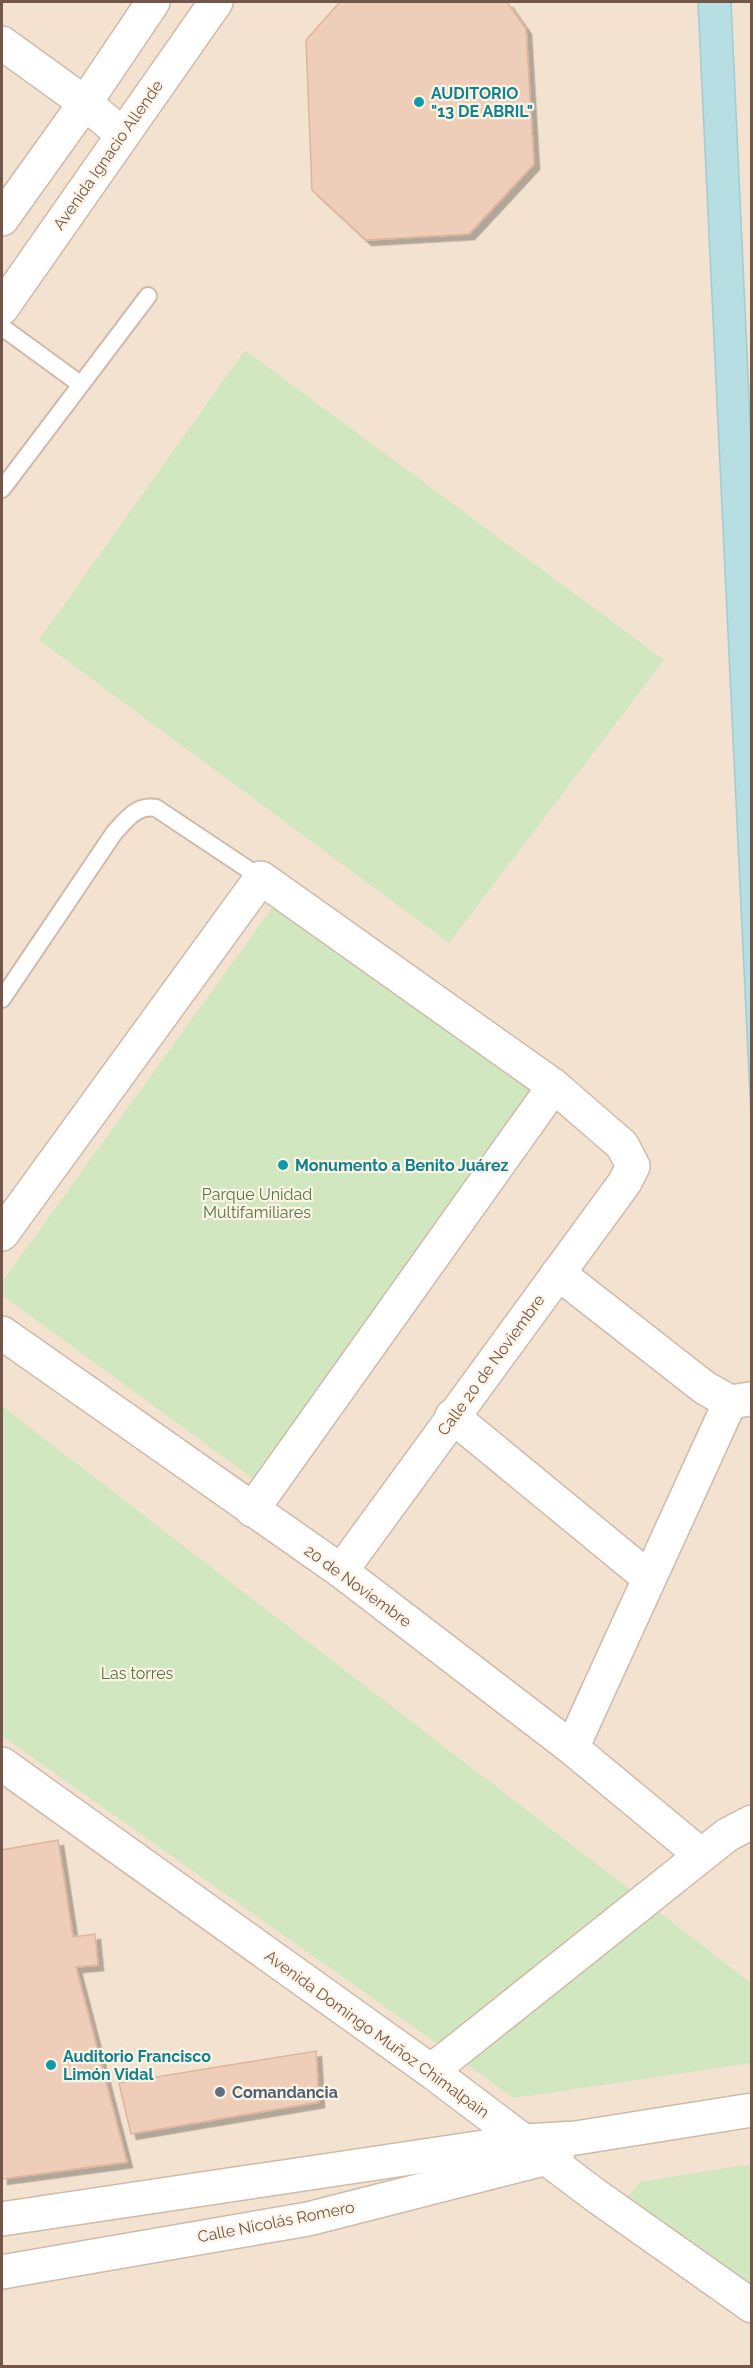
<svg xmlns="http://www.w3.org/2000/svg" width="753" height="2368" font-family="Raleway,sans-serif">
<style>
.residential{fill:#f2e2cf}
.green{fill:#d1e7c0}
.water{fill:#b6dee3;stroke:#9dcdd5;stroke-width:1.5}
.building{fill:#efceb9;stroke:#e1b49a;stroke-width:1.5;filter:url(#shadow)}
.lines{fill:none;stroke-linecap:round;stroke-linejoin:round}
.lane-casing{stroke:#cebaab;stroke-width:20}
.street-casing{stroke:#cebaab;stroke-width:36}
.secondary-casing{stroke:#d0b9a8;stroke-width:36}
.lane{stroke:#fff;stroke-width:16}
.street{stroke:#fff;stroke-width:33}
.secondary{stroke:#fff;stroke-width:33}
.culture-dot{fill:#0f9aa8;stroke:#fef4e6;stroke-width:2}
.service-dot{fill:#5c6f8a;stroke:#fef4e6;stroke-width:2}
.labels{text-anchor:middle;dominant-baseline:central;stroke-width:4.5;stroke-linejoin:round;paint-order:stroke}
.culture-label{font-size:16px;font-weight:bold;fill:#0d838f;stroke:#fef4e6;text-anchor:start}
.street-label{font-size:16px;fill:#715649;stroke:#fef4e6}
.park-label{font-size:16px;fill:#527742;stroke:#fef4e6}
.service-label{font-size:16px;font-weight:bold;fill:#4e5e75;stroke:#fef4e6;text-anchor:start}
</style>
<defs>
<filter id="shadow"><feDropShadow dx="5.5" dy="5.5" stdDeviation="0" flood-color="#0004"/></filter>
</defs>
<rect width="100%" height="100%" fill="#fbf0e1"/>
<rect class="residential" x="2" y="2" width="749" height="2364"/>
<g class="green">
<polygon points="245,350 664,660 449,943 39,640"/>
<polygon points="275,904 534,1093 255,1480 2,1295 2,1282"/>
<polygon points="2,1406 751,1983 751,2063 514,2098 2,1736"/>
<polygon points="751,2164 751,2299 621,2205 640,2182"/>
</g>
<polygon class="water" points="698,2 731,2 752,463 751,1116"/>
<g class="building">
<polygon points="340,2 507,2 526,29 534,164 469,234 366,240 312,190 306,40"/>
<polygon points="58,1840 73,1937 95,1934 98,1965 76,1967 127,2162 2,2179 2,1850"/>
<polygon points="316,2051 319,2102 131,2134 119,2083"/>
</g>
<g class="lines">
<g class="lane-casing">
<g id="lane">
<polyline points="2,327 80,384"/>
<polyline points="2,489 148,296"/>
<path d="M2 999 114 833C127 819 136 805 156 808L261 878"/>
</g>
</g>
<g class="street-casing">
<g id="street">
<polyline points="2,43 85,103 122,134"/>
<polyline points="2,1234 261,878 554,1086 252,1510"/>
<polyline points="558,1273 705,1388 730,1402 750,1399"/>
<polyline points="2,1333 341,1571 572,1748 701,1855"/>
<polyline points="452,1416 649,1578"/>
<polyline points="341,1571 625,1182 633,1166 622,1145 554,1086"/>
<polyline points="572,1748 730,1402"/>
<polyline points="2,1764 431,2071 595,2195 752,2306"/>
<polyline points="431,2071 727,1835 752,1822"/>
<polyline points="2,2219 524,2141 576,2138 752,2110"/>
<polyline points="2,2272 308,2219 547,2158 559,2149"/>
</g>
</g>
<g class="secondary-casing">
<g id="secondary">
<polyline points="2,219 85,103 153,2"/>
<polyline points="2,308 216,2"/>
</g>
</g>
<use href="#lane" class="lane"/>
<use href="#street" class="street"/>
<use href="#secondary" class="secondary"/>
</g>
<g class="culture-dot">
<circle cx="419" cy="102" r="6"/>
<circle cx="283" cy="1165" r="6"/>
<circle cx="51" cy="2065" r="6"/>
</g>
<circle class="service-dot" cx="220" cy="2092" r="6"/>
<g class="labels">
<g class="culture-label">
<text x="431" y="93">AUDITORIO<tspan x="431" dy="18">"13 DE ABRIL"</tspan></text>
<text x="295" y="1165">Monumento a Benito Juárez</text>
<text x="63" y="2056">Auditorio Francisco<tspan x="63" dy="18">Limón Vidal</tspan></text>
</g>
<g class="street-label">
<text transform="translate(108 155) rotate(-55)">Avenida Ignacio Allende</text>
<text transform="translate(491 1365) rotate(-54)">Calle 20 de Noviembre</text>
<text transform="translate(358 1586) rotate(36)">20 de Noviembre</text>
<text transform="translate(377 2034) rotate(36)">Avenida Domingo Muñoz Chimalpain</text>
<text transform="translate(276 2222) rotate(-11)">Calle Nicolás Romero</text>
</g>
<g class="park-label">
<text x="257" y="1194">Parque Unidad<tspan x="257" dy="18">Multifamiliares</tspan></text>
<text x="137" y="1673">Las torres</text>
</g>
<g class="service-label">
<text x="232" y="2092">Comandancia</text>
</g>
</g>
<rect width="753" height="2368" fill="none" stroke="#715649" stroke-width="6"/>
</svg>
